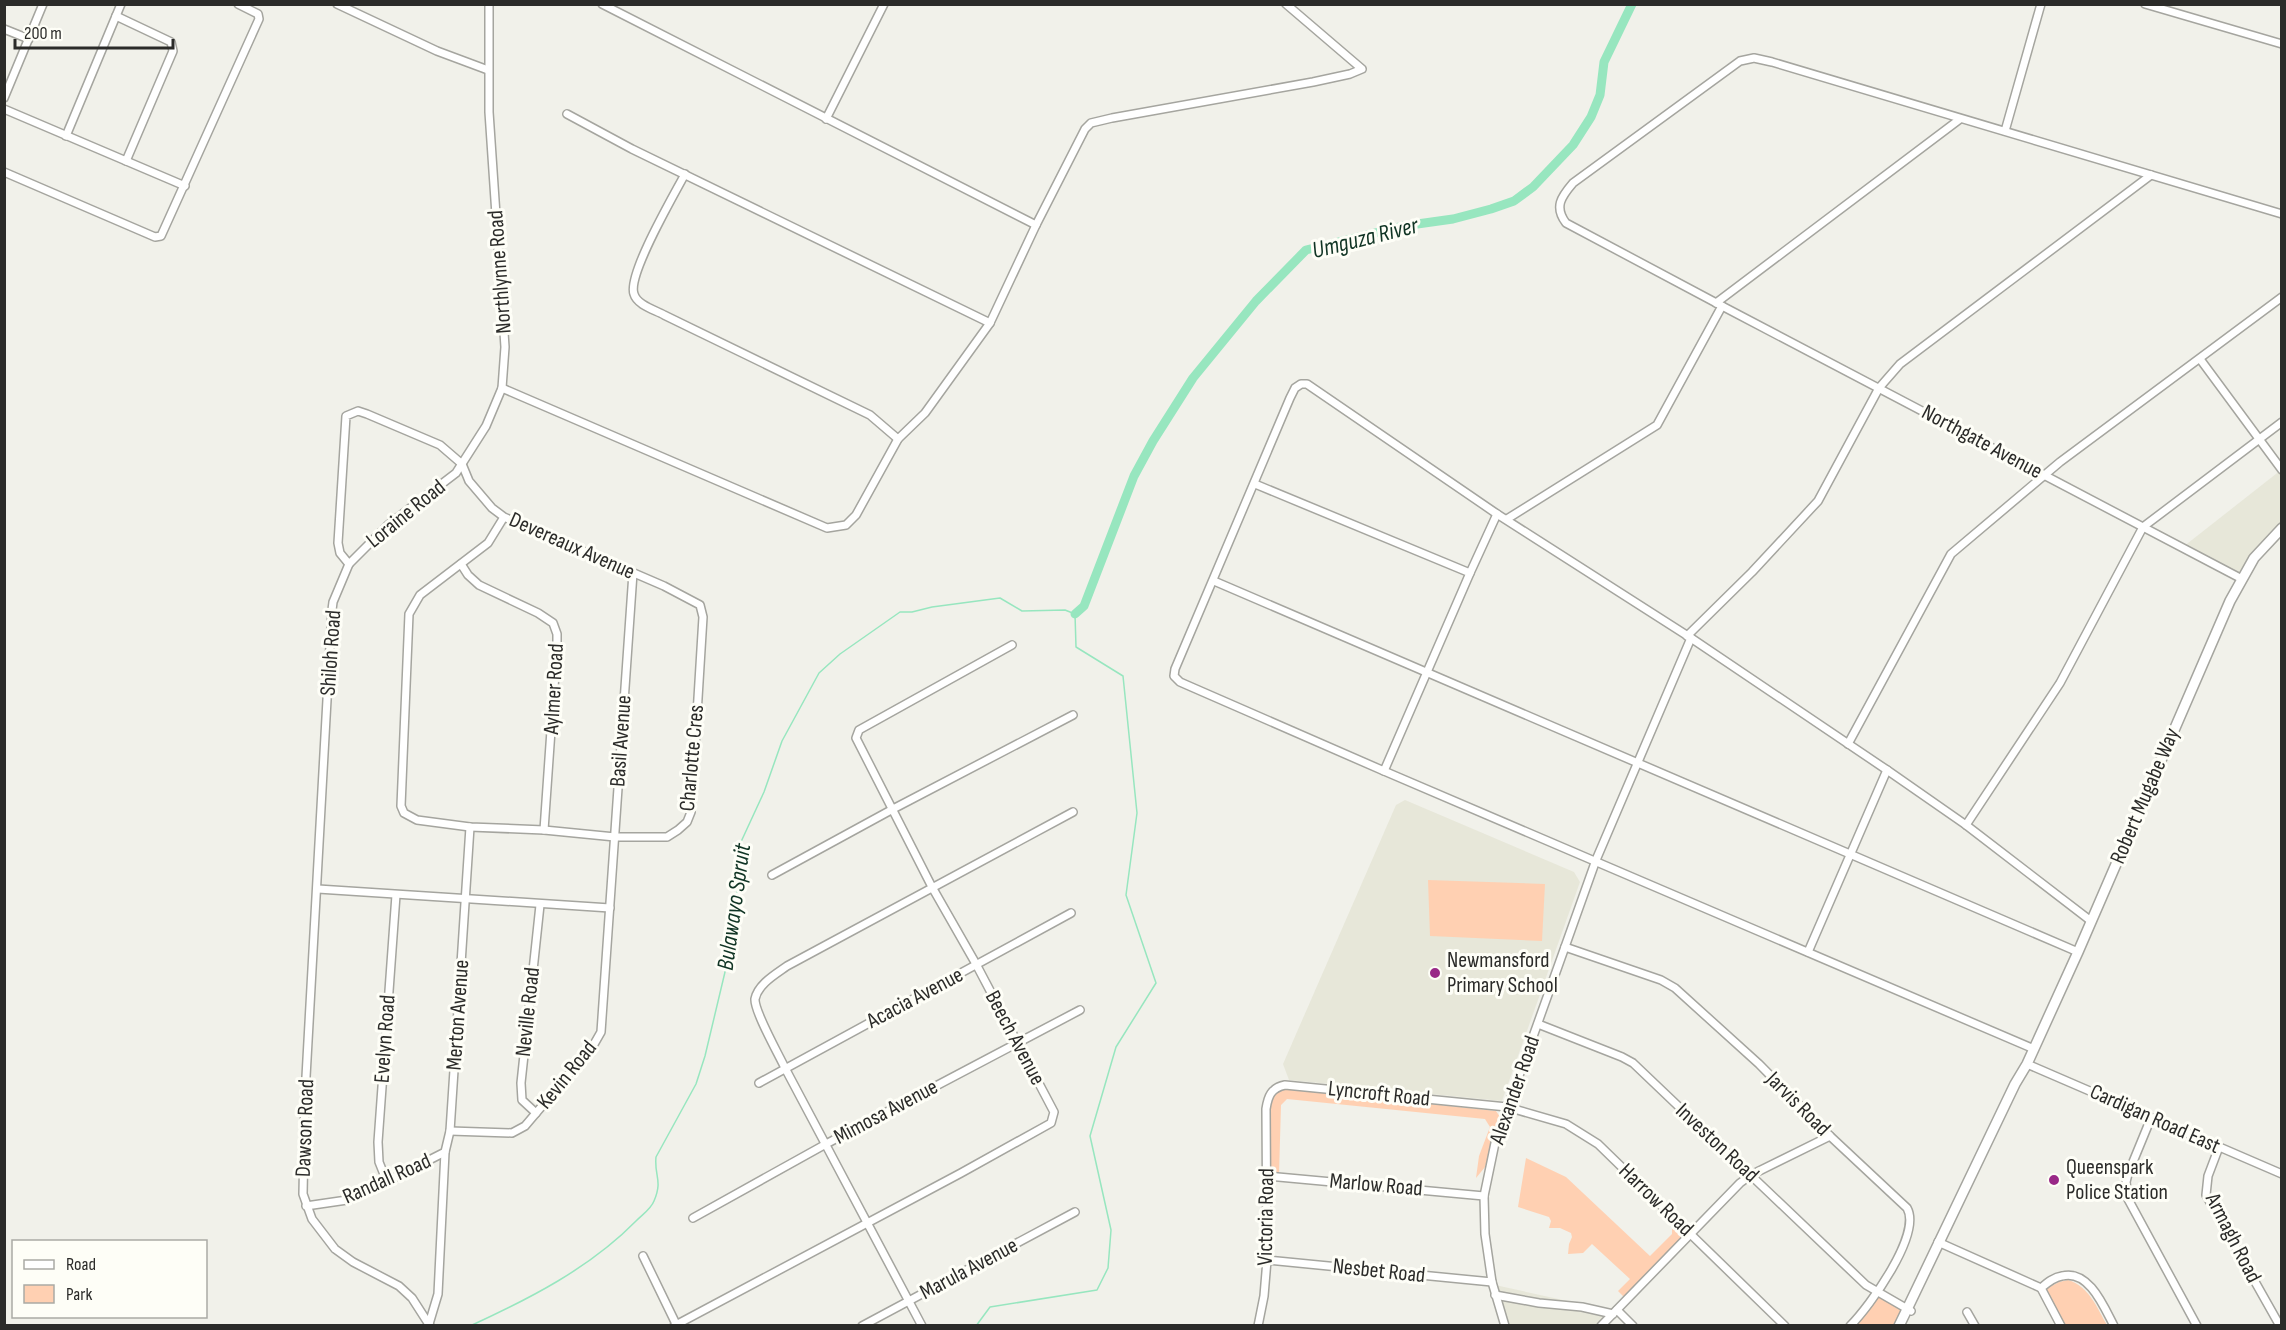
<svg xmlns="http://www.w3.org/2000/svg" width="2286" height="1330" font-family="'Sofia Sans Condensed',sans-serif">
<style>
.built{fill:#e7e7d9}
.green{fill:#ffd0b2}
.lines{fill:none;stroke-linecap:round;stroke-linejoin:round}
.stream{stroke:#97e6bf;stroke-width:1.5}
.river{stroke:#97e6bf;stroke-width:9}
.minor-casing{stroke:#a5a59f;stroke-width:10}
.major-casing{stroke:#a5a59f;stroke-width:12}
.minor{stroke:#fff;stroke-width:7}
.major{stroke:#fff;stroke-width:9}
.poi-dot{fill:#992887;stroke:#fefef7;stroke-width:2}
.labels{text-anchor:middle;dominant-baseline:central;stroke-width:6;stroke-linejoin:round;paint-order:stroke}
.street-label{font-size:22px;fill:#2b2b29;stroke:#fefef7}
.poi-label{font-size:22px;fill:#2b2b29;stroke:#fefef7;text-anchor:start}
.water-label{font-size:24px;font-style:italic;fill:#103424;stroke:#fefef7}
</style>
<rect width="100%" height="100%" fill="#f1f1ea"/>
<g class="built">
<polygon points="2281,470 2281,526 2242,576 2183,547"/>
<polygon points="1405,800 1574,872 1580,882 1502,1101 1289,1080 1283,1064 1396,805"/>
<polygon points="1495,1285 1613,1311 1599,1325 1508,1325"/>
</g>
<g class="green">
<polygon points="1428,880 1545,884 1542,941 1430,936"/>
<path d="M1291 1089 1496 1111 1500 1117 1485 1167 1476 1178 1479 1156 1490 1127 1485 1119 1287 1099 1281 1105 1279 1175H1270V1102C1275 1091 1280 1090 1291 1089Z"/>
<polygon points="1526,1158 1566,1177 1650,1256 1672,1234 1672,1226 1675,1223 1682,1231 1681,1240 1625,1298 1618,1291 1630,1279 1592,1244 1583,1253 1568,1254 1569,1244 1572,1237 1571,1233 1560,1228 1549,1228 1551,1221 1549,1217 1518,1207"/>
<path d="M2068 1280C2089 1286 2097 1308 2107 1325H2065L2046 1289 2059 1282Z"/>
<polygon points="1878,1297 1902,1310 1894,1325 1854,1326"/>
</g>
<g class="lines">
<path class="stream" d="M470 1326C529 1299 590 1268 636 1221 642 1215 651 1209 654 1201 663 1180 654 1176 656 1157L696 1084 705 1056 735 930 740 844 764 792 782 741 819 673 840 654 900 612H912L932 607 1000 598 1022 611 1065 610 1075 614 1076 647 1123 676 1137 813 1126 895 1156 983 1116 1047 1090 1136 1111 1230 1108 1268 1097 1290 990 1307 976 1326"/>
<polyline class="river" points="1075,614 1084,606 1134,476 1153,441 1193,378 1256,301 1306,250 1403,226 1453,219 1491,209 1514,201 1533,187 1573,145 1591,117 1600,95 1604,62 1632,4"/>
<g class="minor-casing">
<g id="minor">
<polyline points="337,4 437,51 488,70"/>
<polyline points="602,4 1036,225"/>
<polyline points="2145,4 2282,44"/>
<polyline points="116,16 171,42 173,51 126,161"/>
<polyline points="4,29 29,39"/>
<polyline points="4,98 43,4"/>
<polyline points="4,109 185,186"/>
<polyline points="567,114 632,149 990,323"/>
<polyline points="826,119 884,4"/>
<polyline points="2005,131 2041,4"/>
<polyline points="66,136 121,4"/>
<polyline points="4,172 155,237 161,236 259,19 258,14 238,4"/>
<path d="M685 174C674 195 627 275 634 294 637 305 655 310 664 315L870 415 898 439"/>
<polyline points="1716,303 1960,119"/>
<polyline points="1722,306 2242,579"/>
<polyline points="2200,359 2282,470"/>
<polyline points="502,388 827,528 846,525 856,515 898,439 925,413 990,323 1036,225 1085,129 1091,123 1112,118 1313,82 1350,74 1362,69 1286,4"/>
<polyline points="1255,484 1470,573 1384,771 2034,1049"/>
<path d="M1507 519 1657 425 1722 306 1566 223C1554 207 1561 197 1573 183L1740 61 1754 58 1772 62 2282 214"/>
<polyline points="349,564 388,525 456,473 486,426 502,388 505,347 489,112 489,4"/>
<polyline points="461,564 468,575 479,585 538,613 553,623 557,634 557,645 544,830"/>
<polyline points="1470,573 1497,514"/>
<polyline points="1214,581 2078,952"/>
<polyline points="1687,636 1752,572 1818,501 1879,388 1900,364 2151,175"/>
<polyline points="1848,744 1951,554 2060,462 2282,297"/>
<polyline points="1384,771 1180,682 1174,676 1175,669 1290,398 1295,388 1301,384 1307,384 1497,514 1691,638 1887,770 1966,825 2091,921"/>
<polyline points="1966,825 2060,683 2143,527 2282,422"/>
<polyline points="772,875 893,809 1073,715"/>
<polyline points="318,889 610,908"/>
<path d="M1565 947 1661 980 1675 988 1759 1064 1830 1136 1907 1208C1922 1234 1870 1306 1850 1326"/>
<polyline points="1808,952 1887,770"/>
<polyline points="1538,1024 1622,1057 1633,1063 1866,1285 1911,1311"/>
<polyline points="2027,1064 2282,1174"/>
<polyline points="759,1083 1071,913"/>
<polyline points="536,1113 522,1100 521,1083 540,905"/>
<polyline points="2151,1118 2128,1174 2126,1182 2128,1199 2197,1326"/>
<polyline points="450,1131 512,1133 525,1126 593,1046 601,1032 633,573"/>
<polyline points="2219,1147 2208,1176 2206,1195 2280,1326"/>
<polyline points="1268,1176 1484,1196"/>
<polyline points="387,1182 379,1162 378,1142 396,895"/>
<polyline points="306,1206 347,1200 362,1194 445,1152 450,1131 470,827"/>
<polyline points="693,1218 826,1144 1080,1010"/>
<polyline points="1938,1242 2041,1288"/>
<polyline points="643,1256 677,1326"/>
<polyline points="1267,1260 1492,1282"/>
<polyline points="1495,1295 1539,1303 1582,1307 1613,1314"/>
<polyline points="1617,1310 1633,1326"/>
<polyline points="1967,1312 1975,1326"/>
<polyline points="429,1324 438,1294 445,1152"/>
<polyline points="430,1326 412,1298 399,1286 353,1262 335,1249 312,1219 303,1194 305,1095 332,610 333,602 349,564 340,553 338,543 346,416 358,411 367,414 440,445 462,464 469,481 492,508 504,517 664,586 700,605 703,617 691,812 687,822 678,830 667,837 615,837 544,830 470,827 417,820 404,813 401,806 409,614 420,595 488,543 504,517"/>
<polyline points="674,1326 961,1173 1051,1123 1054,1112 976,964 932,887 856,738 859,730 1012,645"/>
<polyline points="862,1326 1075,1212"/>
<path d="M922 1326 785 1068C779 1055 754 1011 755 999 758 984 776 974 787 966L1073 812"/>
<path d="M1258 1326 1264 1296 1267 1260 1266 1109C1268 1096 1271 1088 1285 1085L1507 1107 1566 1124 1598 1144 1785 1326"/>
<polyline points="1505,1326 1492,1282 1485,1234 1484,1196 1495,1143 1596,860 1691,638"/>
<polyline points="1601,1326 1740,1183 1751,1175 1830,1136"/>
<path d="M2061 1326 2041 1288C2047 1283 2054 1277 2062 1276 2089 1269 2104 1307 2114 1326"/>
</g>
</g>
<g class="major-casing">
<polyline id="major" points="1899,1326 2015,1084 2027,1064 2078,952 2230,601 2254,558 2282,528"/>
</g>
<use href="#minor" class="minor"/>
<use href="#major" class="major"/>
</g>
<g class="poi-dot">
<circle cx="1435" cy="973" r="6"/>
<circle cx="2054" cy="1180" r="6"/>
</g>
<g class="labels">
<g class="street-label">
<text transform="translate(500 272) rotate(-94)">Northlynne Road</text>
<text transform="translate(1982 442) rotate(28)">Northgate Avenue</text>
<text transform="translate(406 514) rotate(-39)">Loraine Road</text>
<text transform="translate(572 546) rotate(24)">Devereaux Avenue</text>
<text transform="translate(331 653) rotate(-86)">Shiloh Road</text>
<text transform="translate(554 689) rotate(-87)">Aylmer Road</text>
<text transform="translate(621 741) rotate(-86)">Basil Avenue</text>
<text transform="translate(692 758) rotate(-85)">Charlotte Cres</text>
<text transform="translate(2145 796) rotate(-67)">Robert Mugabe Way</text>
<text transform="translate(915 998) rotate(-28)">Acacia Avenue</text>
<text transform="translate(528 1012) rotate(-84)">Neville Road</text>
<text transform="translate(458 1015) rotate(-86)">Merton Avenue</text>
<text transform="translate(1015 1038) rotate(62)">Beech Avenue</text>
<text transform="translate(385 1039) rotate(-86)">Evelyn Road</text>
<text transform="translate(567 1075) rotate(-51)">Kevin Road</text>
<text transform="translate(1515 1090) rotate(-71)">Alexander Road</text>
<text transform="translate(1379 1094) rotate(6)">Lyncroft Road</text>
<text transform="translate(1798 1104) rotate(45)">Jarvis Road</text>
<text transform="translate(886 1112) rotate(-28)">Mimosa Avenue</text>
<text transform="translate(2155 1119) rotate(24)">Cardigan Road East</text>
<text transform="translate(305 1128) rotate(-88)">Dawson Road</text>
<text transform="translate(1717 1143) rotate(43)">Investon Road</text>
<text transform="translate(387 1179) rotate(-24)">Randall Road</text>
<text transform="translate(1376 1185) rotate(5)">Marlow Road</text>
<text transform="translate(1656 1200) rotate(44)">Harrow Road</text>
<text transform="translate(1266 1217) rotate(-89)">Victoria Road</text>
<text transform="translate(2233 1238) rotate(63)">Armagh Road</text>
<text transform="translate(969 1269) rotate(-28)">Marula Avenue</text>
<text transform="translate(1379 1271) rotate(6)">Nesbet Road</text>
</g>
<g class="poi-label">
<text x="1447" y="960">Newmansford<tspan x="1447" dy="25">Primary School</tspan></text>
<text x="2066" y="1167">Queenspark<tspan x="2066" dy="25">Police Station</tspan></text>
</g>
<g class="water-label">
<text transform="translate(1365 238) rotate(-14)">Umguza River</text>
<text transform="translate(734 907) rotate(-82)">Bulawayo Spruit</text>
</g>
</g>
<rect width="2286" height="1330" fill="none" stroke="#2b2b29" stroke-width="12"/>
<rect x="12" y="1240" width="195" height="78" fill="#fefef7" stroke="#aaaaa5" stroke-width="1.5"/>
<rect x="24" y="1260" width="30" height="9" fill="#ffffff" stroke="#aaaaa5" stroke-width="1.5"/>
<text x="66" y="1270" font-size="18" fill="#2b2b29">Road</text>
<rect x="24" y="1285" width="30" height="18" fill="#ffd0b2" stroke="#aaaaa5" stroke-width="1.5"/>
<text x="66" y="1300" font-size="18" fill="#2b2b29">Park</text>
<path d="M15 39v9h158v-9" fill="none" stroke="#2b2b29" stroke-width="3"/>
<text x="24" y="39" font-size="18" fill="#2b2b29" stroke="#fefef7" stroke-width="4.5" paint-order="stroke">200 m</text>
</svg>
